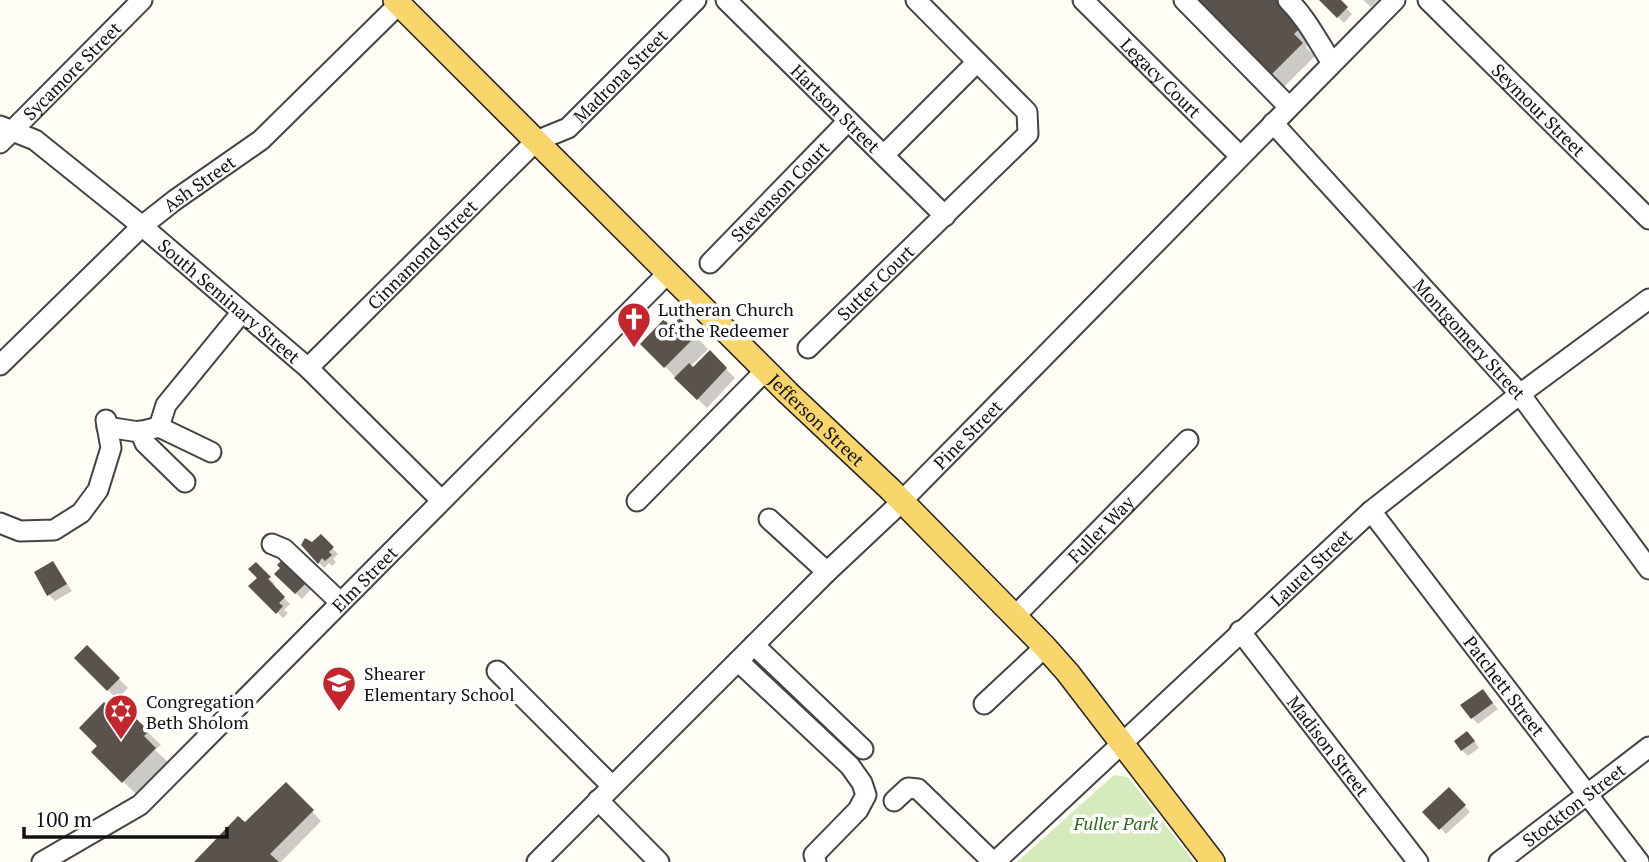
<svg xmlns="http://www.w3.org/2000/svg" width="1649" height="862" font-family="'PT Serif',serif">
<style>
.green{fill:#d5ebbd}
.shadow{fill:#0003}
.building{fill:#5a524d}
.lines{fill:none;stroke-linecap:round;stroke-linejoin:round}
.minor-casing{stroke:#444;stroke-width:23}
.major-casing{stroke:#222;stroke-width:26}
.minor{stroke:#fff;stroke-width:19}
.major{stroke:#f9d66b;stroke-width:23}
.labels{text-anchor:middle;dominant-baseline:central;stroke-width:7;stroke-linejoin:round;paint-order:stroke}
.street-label{font-size:18px;fill:#111;stroke:#fff}
.poi-label{font-size:18px;fill:#111;stroke:#fff;text-anchor:start}
.park-label{font-size:18px;font-style:italic;fill:#2f6b1f;stroke:#fff}
</style>
<rect width="100%" height="100%" fill="#fffdf5"/>
<polygon class="green" points="1114,775 1128,777 1194,862 1017,862"/>
<g class="shadow">
<polygon points="1202,0 1280,0 1317,37 1306,47 1315,56 1284,87 1199,3"/>
<polygon points="1321,0 1338,0 1352,14 1344,23"/>
<polygon points="1363,0 1378,0 1371,7"/>
<polygon points="680,320 708,349 690,367 693,370 710,353 735,378 707,408 642,344 673,328"/>
<polygon points="321,537 338,554 333,559 336,562 332,566 329,563 324,568 304,548 313,545"/>
<polygon points="53,563 72,591 55,601 49,595"/>
<polygon points="256,564 275,584 273,587 290,604 284,610 288,613 283,618 251,586 259,578"/>
<polygon points="283,568 313,587 302,599 277,574"/>
<polygon points="87,648 128,688 117,699 76,658"/>
<polygon points="1488,697 1498,709 1478,724 1472,718"/>
<polygon points="114,714 127,719 130,715 161,745 155,750 168,762 136,794 93,752 100,746"/>
<polygon points="1473,739 1479,748 1468,756 1462,750"/>
<polygon points="286,784 321,821 281,862 196,862 245,825"/>
<polygon points="1449,789 1470,812 1446,834 1425,812"/>
</g>
<g class="building">
<polygon points="1199,0 1282,0 1305,23 1294,34 1303,43 1270,76 1197,3"/>
<polygon points="1319,0 1341,0 1348,7 1337,18"/>
<polygon points="680,318 697,335 664,368 640,344 663,320 672,325"/>
<polygon points="710,350 727,368 697,400 674,378 689,363 693,367"/>
<polygon points="321,534 334,547 329,552 332,555 325,561 322,558 318,564 301,545 305,538 312,542"/>
<polygon points="285,557 309,580 295,594 274,574 280,568 277,565"/>
<polygon points="53,561 67,584 47,596 34,572"/>
<polygon points="256,562 271,577 268,579 285,597 279,603 283,606 276,614 248,586 257,578 248,569"/>
<polygon points="87,645 120,678 107,691 74,658"/>
<polygon points="1483,689 1493,703 1471,719 1460,705"/>
<polygon points="104,702 114,712 117,708 127,716 130,713 149,731 144,736 156,748 122,783 91,752 97,746 79,728"/>
<polygon points="1467,731 1475,741 1461,751 1454,741"/>
<polygon points="286,782 314,810 270,854 279,862 194,862 238,816 245,822"/>
<polygon points="1449,787 1466,805 1439,830 1422,812"/>
</g>
<g class="lines">
<g class="minor-casing">
<g id="minor">
<path id="s1" d="M726 0 945 216"/>
<path id="s2" d="M1083 0 1240 156"/>
<polyline points="1184,0 1289,107"/>
<path d="M1288 0C1307 19 1317 40 1332 63"/>
<path id="s3" d="M1428 0 1649 219"/>
<path id="s4" d="M1273 123 1520 394 1649 569"/>
<path id="s5" d="M0 126 35 140 142 226 308 368 441 500"/>
<path id="s6" d="M0 143 142 0"/>
<polyline points="884,155 977,62"/>
<path id="s7" d="M710 263 848 121"/>
<path id="s8" d="M808 348 1028 134 1027 112 916 0"/>
<path id="s9" d="M0 365 142 226 175 200 261 140 399 4"/>
<path id="s10" d="M308 368 536 141 568 128 696 0"/>
<polyline points="107,427 139,432 159,427 211,452"/>
<polyline points="159,427 166,405 242,312"/>
<polyline points="140,431 145,443 185,482"/>
<polyline points="637,501 766,370"/>
<path id="s11" d="M1371 511 1639 862"/>
<polyline points="769,519 827,572"/>
<polyline points="0,523 20,531 54,530 81,513 98,490 111,448 106,420"/>
<polyline points="272,544 284,549 340,602"/>
<path id="s12" d="M1015 616 1188 440"/>
<path id="s13" d="M1240 631 1418 862"/>
<polyline points="754,645 863,749"/>
<polyline points="738,661 850,766 862,783 866,795 858,810 814,855 816,862"/>
<polyline points="497,671 612,786"/>
<polyline points="984,704 1045,647"/>
<polyline points="598,800 659,862"/>
<polyline points="894,801 908,788 918,789 993,862"/>
<path id="s14" d="M42 862 140 805 669 272"/>
<path id="s15" d="M537 862 827 572 893 510 1395 0"/>
<path id="s16" d="M995 862 1371 511 1520 394 1649 299"/>
<path id="s17" d="M1499 862 1649 747"/>
</g>
</g>
<g class="major-casing">
<g id="major">
<path id="s18" d="M395 0 787 392 891 490 1045 647 1068 673 1213 862"/>
</g>
</g>
<use href="#minor" class="minor"/>
<use href="#major" class="major"/>
</g>
<defs>
<g id="church-pin" transform="scale(1.75)"><path d="M0 17L-7.5 6A9.5 9.5 0 1 1 7.5 6Z" fill="#c4262e" stroke="#fff"/><path d="M-1.2-6h2.4v3.5h3.3v2.4h-3.3V6h-2.4V-.1h-3.3v-2.4h3.3Z" fill="#fff"/></g>
<g id="school-pin" transform="scale(1.75)"><path d="M0 17L-7.5 6A9.5 9.5 0 1 1 7.5 6Z" fill="#c4262e" stroke="#fff"/><path d="M0-5L7-2L0 1L-7-2ZM-4 1L0 2.5L4 1V4Q0 6-4 4Z" fill="#fff"/></g>
<g id="synagogue-pin" transform="scale(1.75)"><path d="M0 17L-7.5 6A9.5 9.5 0 1 1 7.5 6Z" fill="#c4262e" stroke="#fff"/><path d="M0-6.5L5.6 3.2H-5.6ZM0 6.5L5.6-3.2H-5.6Z" fill="#fff"/></g>
</defs>
<g fill-rule="evenodd">
<use href="#church-pin" x="634" y="319"/>
<use href="#school-pin" x="339" y="683"/>
<use href="#synagogue-pin" x="121" y="711"/>
</g>
<g class="labels">
<g class="street-label">
<text stroke="none"><textPath href="#s6" startOffset="102">Sycamore Street</textPath></text>
<text stroke="none"><textPath href="#s10" startOffset="430">Madrona Street</textPath></text>
<text stroke="none"><textPath href="#s2" startOffset="110">Legacy Court</textPath></text>
<text stroke="none"><textPath href="#s1" startOffset="154">Hartson Street</textPath></text>
<text stroke="none"><textPath href="#s3" startOffset="156">Seymour Street</textPath></text>
<text stroke="none"><textPath href="#s9" startOffset="270">Ash Street</textPath></text>
<text stroke="none"><textPath href="#s7" startOffset="100">Stevenson Court</textPath></text>
<text stroke="none"><textPath href="#s10" startOffset="161">Cinnamond Street</textPath></text>
<text stroke="none"><textPath href="#s8" startOffset="94">Sutter Court</textPath></text>
<text stroke="none"><textPath href="#s5" startOffset="290">South Seminary Street</textPath></text>
<text stroke="none"><textPath href="#s4" startOffset="292">Montgomery Street</textPath></text>
<text stroke="none"><textPath href="#s18" startOffset="595">Jefferson Street</textPath></text>
<text stroke="none"><textPath href="#s15" startOffset="607">Pine Street</textPath></text>
<text stroke="none"><textPath href="#s12" startOffset="122">Fuller Way</textPath></text>
<text stroke="none"><textPath href="#s16" startOffset="432">Laurel Street</textPath></text>
<text stroke="none"><textPath href="#s14" startOffset="432">Elm Street</textPath></text>
<text stroke="none"><textPath href="#s11" startOffset="220">Patchett Street</textPath></text>
<text stroke="none"><textPath href="#s13" startOffset="145">Madison Street</textPath></text>
<text stroke="none"><textPath href="#s17" startOffset="94">Stockton Street</textPath></text>
</g>
<g class="poi-label">
<text x="658" y="309">Lutheran Church<tspan x="658" dy="21">of the Redeemer</tspan></text>
<text x="364" y="673">Shearer<tspan x="364" dy="21">Elementary School</tspan></text>
<text x="146" y="701">Congregation<tspan x="146" dy="21">Beth Sholom</tspan></text>
</g>
<g class="park-label">
<text x="1116" y="823">Fuller Park</text>
</g>
</g>
<path d="M24 827v10h203v-10" fill="none" stroke="#111111" stroke-width="3.5"/>
<text x="35" y="827" font-size="21" fill="#111111" stroke="#ffffff" stroke-width="5" paint-order="stroke">100 m</text>
</svg>
